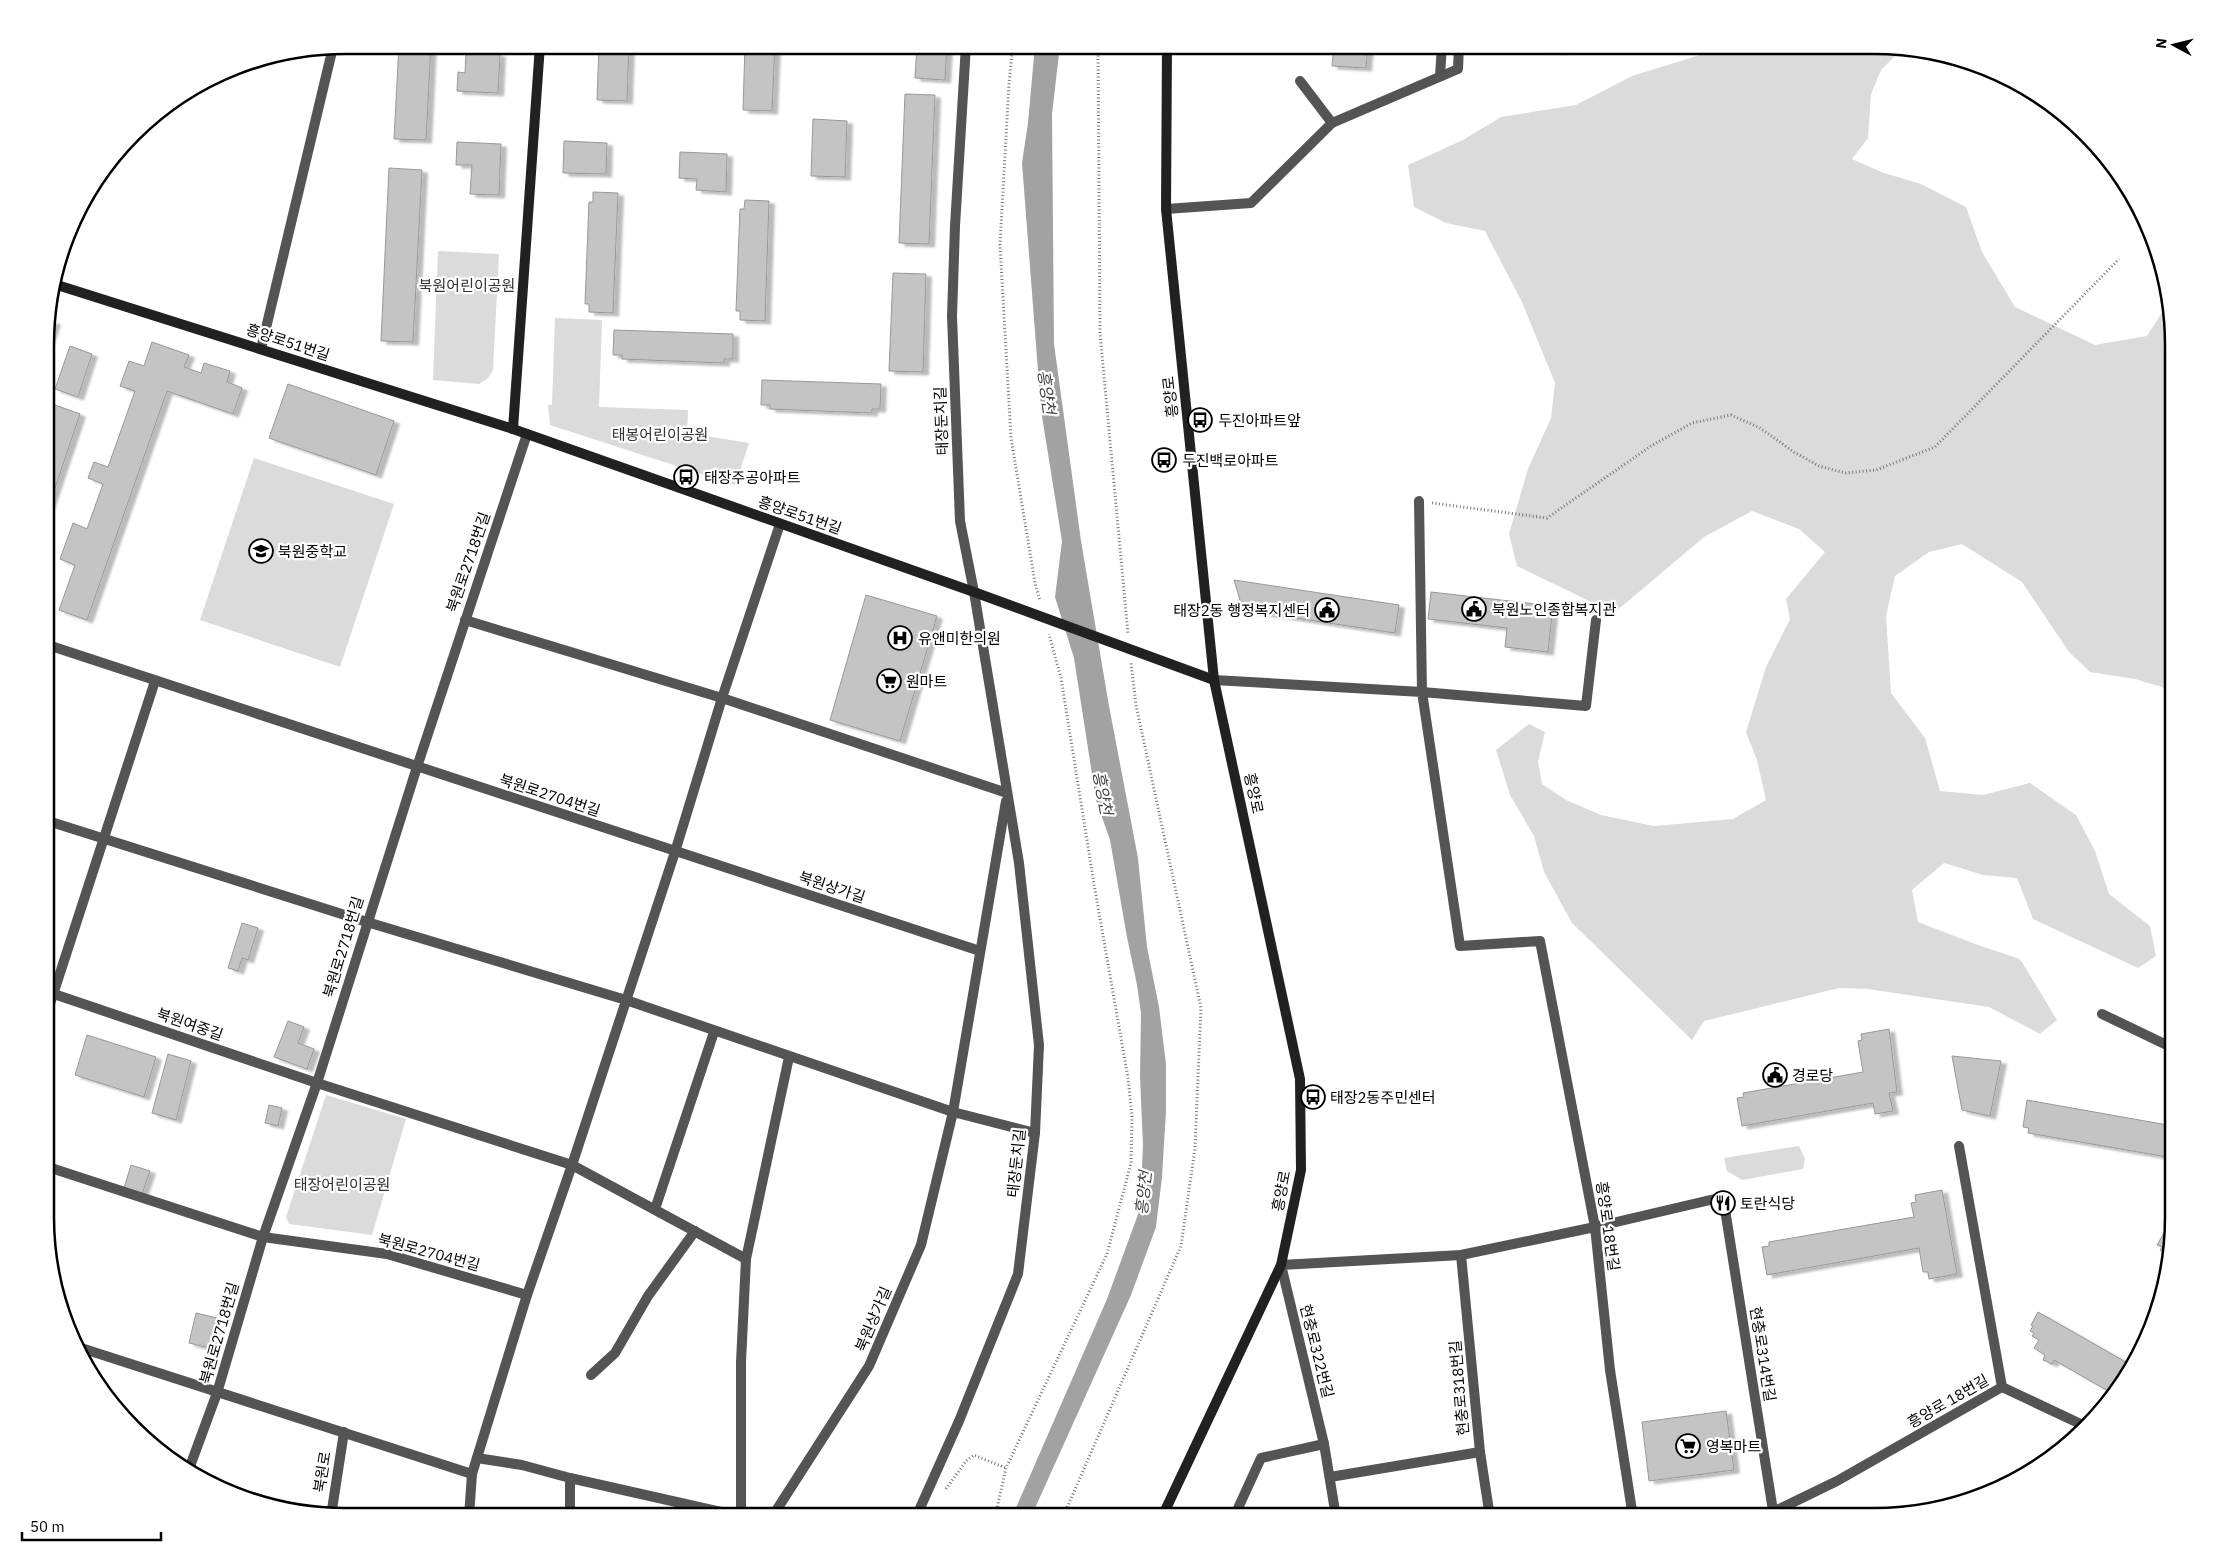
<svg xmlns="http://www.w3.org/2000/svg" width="2219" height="1562" font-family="'IBM Plex Sans','Noto Sans KR',sans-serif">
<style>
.green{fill:#dbdbdb}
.water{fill:#a2a2a2}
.building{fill:#c4c4c4;stroke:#989898;filter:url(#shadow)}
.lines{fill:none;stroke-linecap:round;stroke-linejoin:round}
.path{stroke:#767676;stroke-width:3;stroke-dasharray:1 2.5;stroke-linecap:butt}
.lane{stroke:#545454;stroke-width:10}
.street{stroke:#545454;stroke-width:10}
.secondary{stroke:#212121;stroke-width:10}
.labels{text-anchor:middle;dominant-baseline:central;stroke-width:4.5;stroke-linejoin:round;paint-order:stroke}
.park-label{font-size:15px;fill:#323232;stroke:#fff}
.street-label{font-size:15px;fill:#000;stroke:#fff}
.poi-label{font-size:15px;fill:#000;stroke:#fff;text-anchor:start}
.water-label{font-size:16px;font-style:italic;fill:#434343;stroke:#fff}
.rim{fill:none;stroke:#000;stroke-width:2.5}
</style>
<defs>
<filter id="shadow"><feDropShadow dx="5.5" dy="3" stdDeviation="1" flood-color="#0004"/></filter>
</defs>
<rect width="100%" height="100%" fill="#fff"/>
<g class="green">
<polygon points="1707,46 1894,46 1908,49 1897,54 1881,70 1871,94 1868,138 1852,159 1884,173 1921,184 1966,207 1982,252 2015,307 2095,345 2147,336 2166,306 2167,301 2173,325 2173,700 2162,687 2135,679 2090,672 2069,652 2022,582 1962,544 1929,552 1895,576 1886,616 1891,693 1925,738 1940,791 1983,795 2030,783 2076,815 2095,851 2109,894 2150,926 2156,956 2138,968 2033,919 2017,878 1983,875 1944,863 1912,890 1918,922 1975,944 2020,959 2057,1020 2040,1034 1989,1007 1868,989 1839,988 1704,1021 1692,1040 1572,923 1544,872 1534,836 1510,795 1496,750 1529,724 1545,732 1538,762 1542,784 1566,800 1601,815 1654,826 1733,819 1766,800 1757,760 1746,732 1766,667 1790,619 1786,599 1825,552 1799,529 1752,511 1704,537 1614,613 1517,566 1509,534 1528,469 1551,418 1555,383 1522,302 1485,231 1446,223 1414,207 1408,165 1463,140 1501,117 1576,105 1632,76 1703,54"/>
<polygon points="438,251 499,254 493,370 488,378 479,384 433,380"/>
<polygon points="555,318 602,320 599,407 688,410 687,433 749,443 735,485 550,425 548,405 552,405"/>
<polygon points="254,458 394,504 340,667 200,620"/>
<polygon points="326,1095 406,1119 372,1235 289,1224 286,1217"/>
<polygon points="1799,1146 1805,1159 1803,1169 1742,1180 1727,1171 1724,1158"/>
</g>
<polygon class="water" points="1035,45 1060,45 1052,114 1054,344 1081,541 1109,706 1138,858 1147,947 1159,1007 1166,1064 1166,1111 1162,1177 1156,1227 1131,1295 1031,1517 1012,1517 1107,1299 1140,1209 1143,1146 1140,1076 1141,1013 1137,985 1127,937 1110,840 1096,800 1074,658 1055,597 1062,541 1041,410 1022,163 1028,123"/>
<g class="building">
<polygon points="399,45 431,45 426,140 394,139"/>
<polygon points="599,45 629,45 627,101 597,100"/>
<polygon points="745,45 775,45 772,111 743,110"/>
<polygon points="917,45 947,45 945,80 915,78"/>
<polygon points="1334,45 1368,45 1366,68 1332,66"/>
<polygon points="1514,45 1565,45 1564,51 1513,48"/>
<polygon points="466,52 500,54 498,93 457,91 458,72 465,73"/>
<polygon points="905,94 935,95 929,244 899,243"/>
<polygon points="813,119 847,121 845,177 811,176"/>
<polygon points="564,141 607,143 606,174 563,173"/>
<polygon points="457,142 501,144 499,195 470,194 472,165 456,165"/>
<polygon points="680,152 727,154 726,192 696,190 697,179 679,178"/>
<polygon points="389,168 422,170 413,342 381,341"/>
<polygon points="593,192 618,193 613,313 589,312 589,304 585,304 589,202 593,202"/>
<polygon points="745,200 769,201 765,321 740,320 740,311 736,311 740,209 744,209"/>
<polygon points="893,273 926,274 923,372 889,371"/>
<polygon points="48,320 55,322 48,343"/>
<polygon points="614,330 733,334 733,359 724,359 724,363 622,359 622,355 613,355"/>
<polygon points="152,342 189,355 184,367 201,373 204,363 230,371 227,382 242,388 233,414 167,391 87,620 59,610 75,565 60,559 73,523 87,529 103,484 88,478 94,462 108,467 135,391 120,386 129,361 144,366"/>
<polygon points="70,346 92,354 78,397 55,389"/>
<polygon points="762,380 881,384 880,409 872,409 872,413 770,409 770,405 761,405"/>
<polygon points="288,384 394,421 376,475 269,438"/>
<polygon points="55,405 80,414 48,509 48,425"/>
<polygon points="1234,580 1399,605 1395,633 1243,610"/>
<polygon points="1431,592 1553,606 1548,652 1505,647 1507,628 1428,619"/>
<polygon points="866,595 937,616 900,741 830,720"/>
<polygon points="242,923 258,928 248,960 242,958 238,971 228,968"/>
<polygon points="288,1021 304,1027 298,1043 314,1049 307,1069 274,1057"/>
<polygon points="1889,1029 1897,1092 1889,1093 1893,1111 1875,1114 1873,1103 1742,1126 1737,1098 1744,1097 1743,1093 1863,1072 1858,1041 1862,1040 1861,1034"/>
<polygon points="87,1035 156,1057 144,1097 75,1075"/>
<polygon points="168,1054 191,1061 176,1120 152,1113"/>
<polygon points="1952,1056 2001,1061 1990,1116 1962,1110"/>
<polygon points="2027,1100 2173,1126 2173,1158 2028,1133 2029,1128 2023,1127"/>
<polygon points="269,1105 282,1108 278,1126 265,1123"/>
<polygon points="131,1165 150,1171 142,1194 124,1188"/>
<polygon points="1942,1190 1957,1274 1929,1279 1928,1272 1923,1272 1919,1248 1767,1275 1762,1247 1769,1246 1769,1242 1914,1217 1911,1203 1916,1202 1915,1195"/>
<polygon points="2172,1219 2173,1237 2170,1256 2160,1250 2162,1247 2157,1245"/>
<polygon points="2038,1312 2131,1365 2115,1395 2054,1360 2052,1364 2043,1360 2045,1355 2034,1348 2039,1340 2032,1336 2034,1333 2030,1331 2033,1326 2031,1325"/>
<polygon points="196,1313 217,1318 209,1348 189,1343"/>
<polygon points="1726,1411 1734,1470 1649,1481 1642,1422"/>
<polygon points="1827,1513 1858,1514 1857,1517 1827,1517"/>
</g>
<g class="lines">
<g class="path">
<polyline points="1013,45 1009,83 1000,245 1011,438 1035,583 1040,601"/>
<polyline points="1098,45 1100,333 1128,634"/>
<polyline points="1432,503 1547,518 1651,446 1692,423 1731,415 1760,428 1794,452 1819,466 1845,473 1876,470 1935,447 2119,259"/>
<polyline points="946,1489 966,1461 974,1455 1006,1468"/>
<polyline points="995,1517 1006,1468 1107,1254 1131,1163 1132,1116 1128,1078 1094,884 1061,678 1049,634"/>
<polyline points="1063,1517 1181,1246 1195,1148 1201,1008 1136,705 1131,663"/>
</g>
<g class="lane">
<polyline points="1440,76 1442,45"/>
<polyline points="1300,81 1332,123 1458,69 1459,45"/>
<polyline points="1422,692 1586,706 1596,620"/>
<polyline points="1330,1477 1480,1452"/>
<polyline points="1234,1517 1261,1458 1324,1444"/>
</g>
<g class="street">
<polyline points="1166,209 1251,203 1332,123"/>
<polyline points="261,349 333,47"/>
<polyline points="1419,501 1422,692"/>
<polyline points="465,620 722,698 1007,793"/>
<polyline points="48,645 980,951"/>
<polyline points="1214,680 1422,692 1460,946 1540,941 1595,1227 1610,1370 1633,1517"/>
<polyline points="48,821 367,922 626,1000 953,1112 1035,1133"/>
<polyline points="48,992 317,1083 572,1165 746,1259"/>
<polyline points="48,1010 155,681"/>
<polyline points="2102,1014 2173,1048"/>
<polyline points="1959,1146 2002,1387"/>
<polyline points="48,1167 263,1237 387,1254 527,1295"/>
<polyline points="655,1209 714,1032"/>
<polyline points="1461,1255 1480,1452 1490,1517"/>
<polyline points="78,1347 472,1474"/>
<polyline points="591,1375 615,1353 648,1296 695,1231"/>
<polyline points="2002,1387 2087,1427"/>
<polyline points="477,1458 522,1465 570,1478 743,1517"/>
<polyline points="189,1469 217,1393 263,1237 317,1083 417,767 527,434"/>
<polyline points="570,1478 570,1516"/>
<polyline points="331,1516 344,1432"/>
<polyline points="469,1516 472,1474 527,1295 572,1165 675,852 722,698 780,524"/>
<polyline points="741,1516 741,1362 746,1259 789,1057"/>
<polyline points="772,1517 869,1366 921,1245 953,1112 1006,801"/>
<polyline points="916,1517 959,1421 1018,1274 1035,1133 1039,1045 1019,863 974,592 960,521 952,316 955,226 966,45"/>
<polyline points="1336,1517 1324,1444 1281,1265 1461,1255 1595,1227 1723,1197 1774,1517"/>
<polyline points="1744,1517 1773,1512 1837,1481 2002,1387"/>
</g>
<g class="secondary">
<polyline points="54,284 513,429 974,592 1214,680"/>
<polyline points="513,429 540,45"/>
<polyline points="1162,1517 1281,1265 1301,1170 1300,1079 1214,680 1166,209 1167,45"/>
</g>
</g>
<defs>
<g id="bus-ring" transform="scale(1.25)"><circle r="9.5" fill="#fff" stroke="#000" stroke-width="1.5"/><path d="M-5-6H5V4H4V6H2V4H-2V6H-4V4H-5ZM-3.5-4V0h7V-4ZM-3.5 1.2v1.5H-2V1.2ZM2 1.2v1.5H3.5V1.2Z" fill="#000"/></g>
<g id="school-ring" transform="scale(1.25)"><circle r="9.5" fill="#fff" stroke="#000" stroke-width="1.5"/><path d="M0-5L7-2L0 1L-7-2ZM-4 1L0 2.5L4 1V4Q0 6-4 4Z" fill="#000"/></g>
<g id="civic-ring" transform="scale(1.25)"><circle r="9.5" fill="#fff" stroke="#000" stroke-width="1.5"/><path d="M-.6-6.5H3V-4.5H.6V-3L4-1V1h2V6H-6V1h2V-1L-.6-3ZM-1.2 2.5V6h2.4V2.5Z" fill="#000"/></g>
<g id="hospital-ring" transform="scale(1.25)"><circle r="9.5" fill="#fff" stroke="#000" stroke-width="1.5"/><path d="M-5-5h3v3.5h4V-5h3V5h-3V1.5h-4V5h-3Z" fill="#000"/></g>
<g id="supermarket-ring" transform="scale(1.25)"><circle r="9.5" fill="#fff" stroke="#000" stroke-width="1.5"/><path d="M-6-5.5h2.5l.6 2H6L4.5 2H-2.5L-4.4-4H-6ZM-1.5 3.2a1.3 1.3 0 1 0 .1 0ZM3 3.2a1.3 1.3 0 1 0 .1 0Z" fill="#000"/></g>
<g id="restaurant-ring" transform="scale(1.25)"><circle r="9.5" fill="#fff" stroke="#000" stroke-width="1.5"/><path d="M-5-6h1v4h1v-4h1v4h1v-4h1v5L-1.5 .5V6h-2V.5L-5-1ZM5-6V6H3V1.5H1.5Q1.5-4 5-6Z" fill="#000"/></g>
</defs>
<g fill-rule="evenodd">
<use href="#bus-ring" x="1200" y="420"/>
<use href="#bus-ring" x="1164" y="460"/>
<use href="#bus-ring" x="686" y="477"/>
<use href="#school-ring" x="261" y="551"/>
<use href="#civic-ring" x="1474" y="609"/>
<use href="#civic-ring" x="1327" y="610"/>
<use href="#hospital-ring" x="900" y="638"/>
<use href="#supermarket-ring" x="889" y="681"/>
<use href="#civic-ring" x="1775" y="1075"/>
<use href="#bus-ring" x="1313" y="1097"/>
<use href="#restaurant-ring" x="1723" y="1203"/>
<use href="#supermarket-ring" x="1688" y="1446"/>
</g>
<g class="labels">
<g class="park-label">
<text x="467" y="285">북원어린이공원</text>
<text x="660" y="434">태봉어린이공원</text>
<text x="342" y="1184">태장어린이공원</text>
</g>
<g class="street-label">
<text transform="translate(288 342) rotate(18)">흥양로51번길</text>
<text transform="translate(1170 397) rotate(-96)">흥양로</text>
<text transform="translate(941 421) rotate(-92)">태장둔치길</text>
<text transform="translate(800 515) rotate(19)">흥양로51번길</text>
<text transform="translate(468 562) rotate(-71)">북원로2718번길</text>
<text transform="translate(1254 793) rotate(78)">흥양로</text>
<text transform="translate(550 795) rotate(18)">북원로2704번길</text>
<text transform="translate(832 887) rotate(18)">북원상가길</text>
<text transform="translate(343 947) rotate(-73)">북원로2718번길</text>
<text transform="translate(190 1024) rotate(19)">북원여중길</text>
<text transform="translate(1016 1163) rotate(-84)">태장둔치길</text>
<text transform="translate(1281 1191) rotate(-79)">흥양로</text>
<text transform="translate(1608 1226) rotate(82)">흥양로 18번길</text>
<text transform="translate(429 1252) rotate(15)">북원로2704번길</text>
<text transform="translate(873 1319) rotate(-67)">북원상가길</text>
<text transform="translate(219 1333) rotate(-74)">북원로2718번길</text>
<text transform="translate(1317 1351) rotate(76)">현충로322번길</text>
<text transform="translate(1763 1354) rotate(81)">현충로314번길</text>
<text transform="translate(1459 1388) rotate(-95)">현충로318번길</text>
<text transform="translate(1948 1401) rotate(-30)">흥양로 18번길</text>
<text transform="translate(322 1472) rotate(-81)">북원로</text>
</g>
<g class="poi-label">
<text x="1218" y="420">두진아파트앞</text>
<text x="1182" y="460">두진백로아파트</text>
<text x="704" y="477">태장주공아파트</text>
<text x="278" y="551">북원중학교</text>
<text x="1492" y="609">북원노인종합복지관</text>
<text x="1310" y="610" text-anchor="end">태장2동 행정복지센터</text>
<text x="918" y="638">유앤미한의원</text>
<text x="906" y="681">원마트</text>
<text x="1792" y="1075">경로당</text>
<text x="1330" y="1097">태장2동주민센터</text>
<text x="1740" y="1203">토란식당</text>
<text x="1706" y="1446">영복마트</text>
</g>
<g class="water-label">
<text transform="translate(1047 392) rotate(82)">흥양천</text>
<text transform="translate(1103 793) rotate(79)">흥양천</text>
<text transform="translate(1143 1193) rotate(-84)">흥양천</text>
</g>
</g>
<path d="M0 0H2219V1562H0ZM345 54H1874A291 291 0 0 1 2165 345V1217A291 291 0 0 1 1874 1508H345A291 291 0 0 1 54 1217V345A291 291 0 0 1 345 54Z" fill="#fff" fill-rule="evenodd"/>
<path class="rim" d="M345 54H1874A291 291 0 0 1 2165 345V1217A291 291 0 0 1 1874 1508H345A291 291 0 0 1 54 1217V345A291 291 0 0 1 345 54Z"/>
<g transform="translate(2174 45) rotate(277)" stroke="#ffffff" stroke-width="4" paint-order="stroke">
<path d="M0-4L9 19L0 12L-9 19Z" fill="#000000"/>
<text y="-8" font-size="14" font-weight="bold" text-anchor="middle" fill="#000000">N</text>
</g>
<path d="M22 1532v8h139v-8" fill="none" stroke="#000000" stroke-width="2.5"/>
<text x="30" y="1532" font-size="15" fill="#000000" stroke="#ffffff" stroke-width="4" paint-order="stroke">50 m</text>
</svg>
